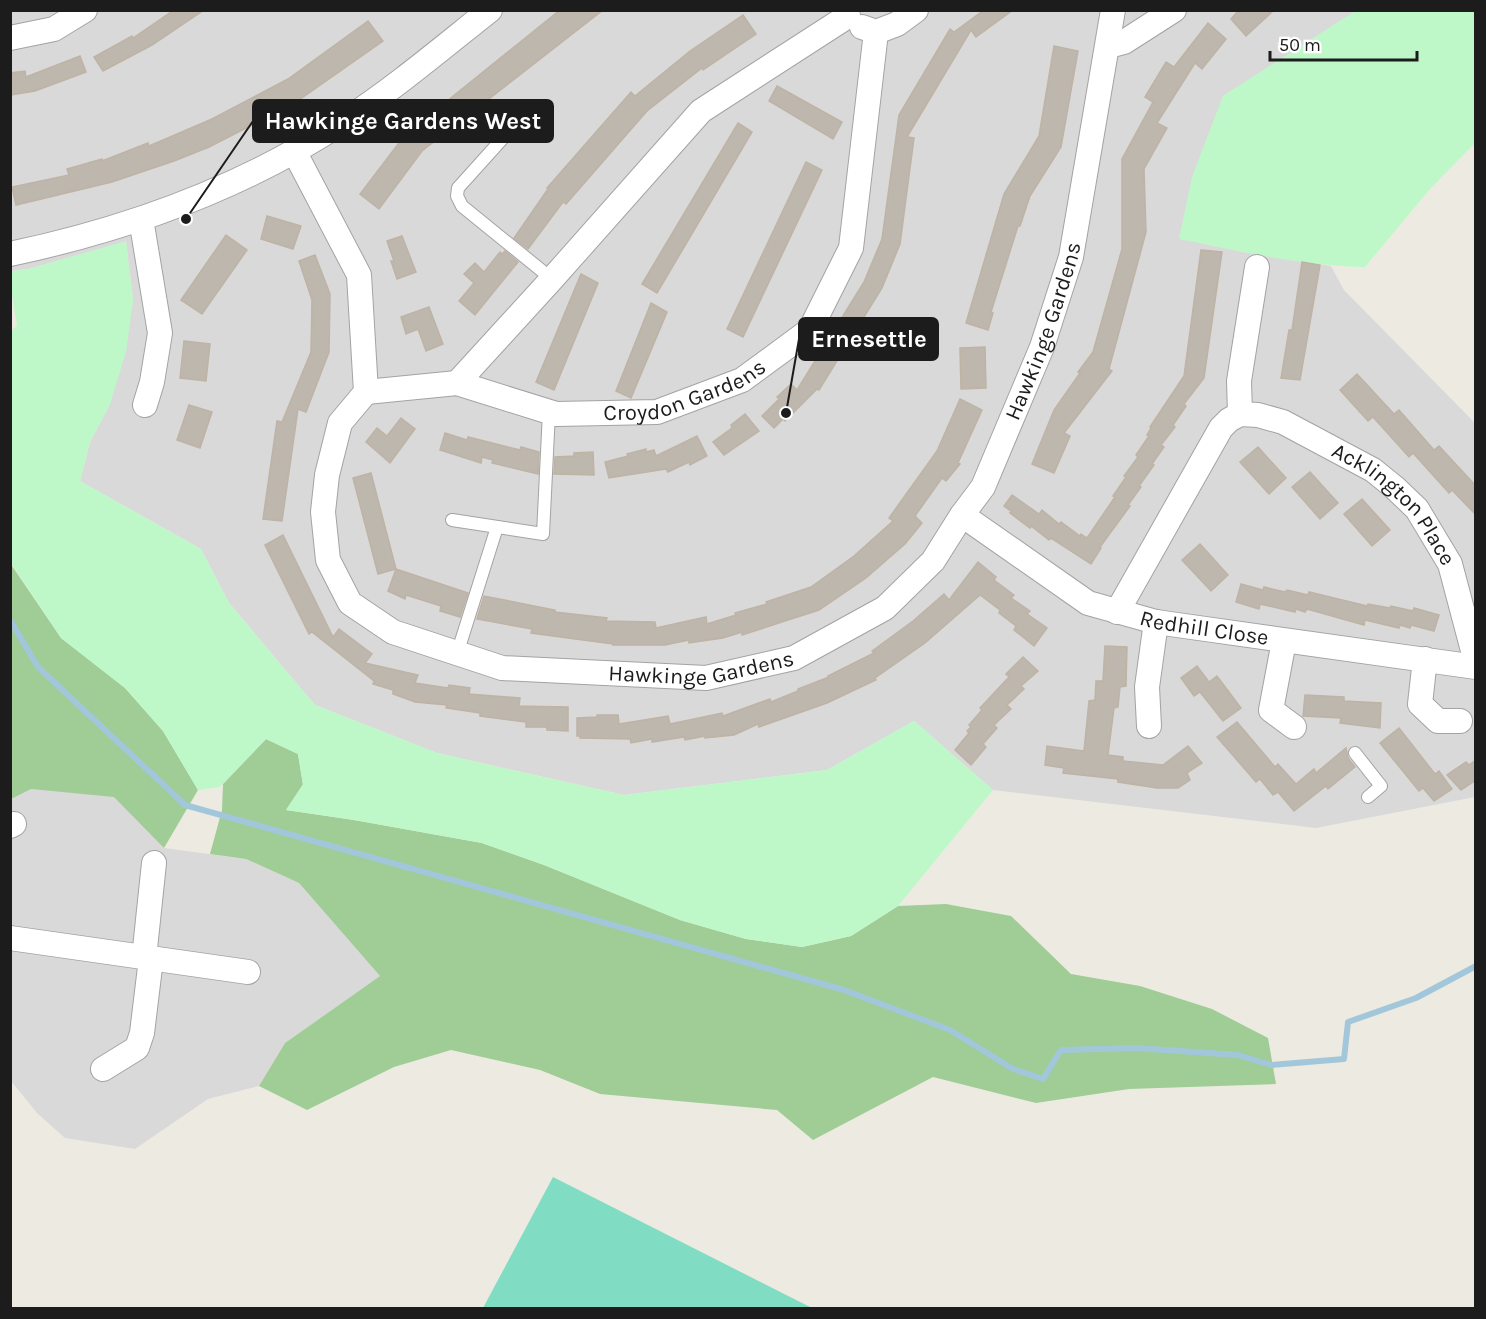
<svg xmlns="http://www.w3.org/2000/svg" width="1486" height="1319" font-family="Karla,sans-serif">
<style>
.residential{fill:#dad9d9}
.forest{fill:#a0cc96}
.park{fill:#bef8c9}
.pitch{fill:#80dcc3}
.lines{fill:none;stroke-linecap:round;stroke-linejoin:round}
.stream{stroke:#a2c7db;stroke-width:6}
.building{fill:#bdb7ae;stroke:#beb3a4;stroke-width:1.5}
.service-casing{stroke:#a3a3a3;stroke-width:14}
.minor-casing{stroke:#a3a3a3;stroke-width:26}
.service{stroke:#fff;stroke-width:12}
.minor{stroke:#fff;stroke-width:24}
.labels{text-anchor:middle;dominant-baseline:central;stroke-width:6;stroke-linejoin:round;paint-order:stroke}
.street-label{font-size:22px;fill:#1c1c1c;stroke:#fff}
.leader{fill:none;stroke:#1c1c1c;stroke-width:2}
.callout-dot{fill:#1c1c1c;stroke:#fff;stroke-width:2}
.callout{fill:#1c1c1c;stroke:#1c1c1c;stroke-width:2}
.callout-label{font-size:24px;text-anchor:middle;font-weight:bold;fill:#fff}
</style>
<rect width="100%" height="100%" fill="#edebe1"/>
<g class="residential">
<polygon points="10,11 1357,11 1223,96 1237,251 1331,266 1344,290 1475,423 1475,797 1316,828 993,790 914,721 827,770 624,795 437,753 315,705 229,603 201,549 80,481 90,442 110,404 133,300 126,242 28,269 11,271"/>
<polygon points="30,789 117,794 164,848 246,859 299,883 380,976 285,1043 259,1086 208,1099 135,1149 65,1138 37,1113 11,1081 10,799"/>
</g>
<g class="forest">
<polygon points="10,563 61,638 125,688 163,731 198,790 164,848 114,797 31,789 11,799"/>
<polygon points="266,739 298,754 303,785 286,810 354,820 482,843 544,865 680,920 746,939 802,947 851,936 898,906 946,904 1011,916 1071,974 1140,986 1212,1009 1268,1038 1276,1084 1129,1089 1036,1103 933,1077 813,1140 777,1110 600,1094 540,1070 451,1050 394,1067 307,1110 259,1086 285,1043 380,976 299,883 246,859 210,854 222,810 223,784"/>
</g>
<g class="park">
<path d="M1357 10 1475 11V143L1430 189 1365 267C1302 266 1240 251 1179 239L1192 177 1223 96Z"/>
<polygon points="126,241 133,300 126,352 110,404 90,442 80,481 201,549 229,603 315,705 437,753 624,795 827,770 914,721 993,790 898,906 851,936 802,947 746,939 680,920 544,865 482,843 354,820 286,810 303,784 298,754 266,739 220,787 198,790 163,731 125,688 61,638 11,563 10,331 17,326 11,288 11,271 28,269"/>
</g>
<polygon class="pitch" points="553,1177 812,1308 483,1308"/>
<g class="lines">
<polyline class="stream" points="10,620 38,667 185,805 844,990 950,1030 1013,1069 1043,1079 1061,1050 1136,1048 1238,1055 1271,1065 1344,1059 1348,1022 1416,998 1476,966"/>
</g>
<g class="building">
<polygon points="174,10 204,10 152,45 103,71 94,57 132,36 133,38"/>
<polygon points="560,10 603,10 422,151 379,209 360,194 405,135"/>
<polygon points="984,10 1013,10 976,37 971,30 907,137 914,138 900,244 882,288 819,390 817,389 785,421 783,419 774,428 762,416 779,399 777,397 791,384 797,390 864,282 882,239 899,115 950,29 954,32"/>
<polygon points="1239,10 1274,10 1246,36 1231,19"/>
<polygon points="743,15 756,34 703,70 702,68 647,111 566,204 563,202 528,249 514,238 548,189 547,188 631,92 635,96 690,51"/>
<polygon points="368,21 383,41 293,104 254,124 209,147 174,161 112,182 16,205 12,187 69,175 67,169 102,159 102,161 148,143 149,146 212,119 288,79"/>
<polygon points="1208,23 1226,39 1202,69 1195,63 1157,123 1167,128 1144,169 1146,232 1109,369 1112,371 1064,433 1070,436 1054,473 1032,464 1054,410 1080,373 1078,372 1093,352 1122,249 1122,159 1153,102 1145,97 1166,62 1174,67"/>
<polygon points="1054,46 1078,51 1061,147 1030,196 1020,226 1018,226 991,312 993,313 988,330 966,323 1004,194 1039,136"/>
<polygon points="80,56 86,72 35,91 10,95 10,73 25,71 26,77"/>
<polygon points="777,86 842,122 833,139 769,101"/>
<polygon points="738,123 752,132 657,293 642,284"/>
<polygon points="806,162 822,170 743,337 727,329"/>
<polygon points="267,216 301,226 293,249 261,239"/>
<polygon points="226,235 247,250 202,314 181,300"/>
<polygon points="402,236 416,272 397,279 391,261 394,261 387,241"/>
<polygon points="1201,250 1222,252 1204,378 1184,404 1186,406 1173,425 1175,427 1161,445 1164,447 1152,464 1154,465 1139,486 1141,487 1128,505 1130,506 1100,547 1101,548 1091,564 1051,538 1049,540 1031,526 1030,528 1010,513 1012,512 1004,506 1012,495 1039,514 1042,510 1059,524 1061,522 1080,536 1081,534 1087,538 1115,497 1113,496 1126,477 1124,476 1138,457 1136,455 1149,436 1147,435 1151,428 1150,427 1184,376"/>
<polygon points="505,251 518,262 475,315 459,301 474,283 464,274 475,263 484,272 500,252 502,254"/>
<polygon points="315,255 330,294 329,352 306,412 298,409 282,521 263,519 277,421 282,422 311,352 312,300 299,261"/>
<polygon points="1302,262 1320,265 1300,380 1281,378 1289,330 1292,330"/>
<polygon points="581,274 598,283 554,390 536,382"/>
<polygon points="651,303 667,312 631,398 616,391"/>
<polygon points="429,307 443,344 426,351 418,329 406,334 401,317"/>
<polygon points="184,341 210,344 206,381 180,378"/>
<polygon points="985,347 986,388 961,389 960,348"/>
<polygon points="1357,374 1394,414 1399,410 1434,450 1439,446 1476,486 1476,515 1452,490 1449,493 1413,453 1409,457 1373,417 1368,421 1340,390"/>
<polygon points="960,399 982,410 958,463 960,464 946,481 942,478 915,516 922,523 905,544 866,578 819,610 742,635 742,632 723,638 689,643 689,640 665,645 613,645 613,644 531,633 532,629 477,619 484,596 555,610 555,612 607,618 606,621 655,622 656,628 706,617 707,624 736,615 735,613 767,604 766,602 811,587 854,556 893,521 889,518 937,451"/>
<polygon points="189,405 212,412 200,448 177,440"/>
<polygon points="745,414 759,431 724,455 713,442 732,428 731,425"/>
<polygon points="401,418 415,429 390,463 366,442 377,428 387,436"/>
<polygon points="445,433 467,440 468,437 520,450 521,447 539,452 538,474 492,463 493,460 482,457 481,463 440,450"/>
<polygon points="697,436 707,456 690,465 689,462 668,472 666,469 609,478 605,462 628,456 627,454 646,449 646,452 654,450 656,456"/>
<polygon points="1258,447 1286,478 1269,494 1240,462"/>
<polygon points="593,452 594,475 554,474 555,457 574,456 574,453"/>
<polygon points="1310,472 1338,503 1320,519 1292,487"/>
<polygon points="371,473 396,569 378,574 353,478"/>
<polygon points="1362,499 1390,530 1372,546 1344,514"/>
<polygon points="283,535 333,637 339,629 372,654 365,663 418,675 415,683 448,688 449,685 470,688 469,694 520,698 519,706 568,707 568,731 547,730 547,727 526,727 526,722 480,716 480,713 446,708 447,705 415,702 393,694 393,690 373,684 374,681 312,632 309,634 265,545"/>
<polygon points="1200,544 1228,575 1211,591 1182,560"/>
<polygon points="978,562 996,577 994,580 1014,595 1011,598 1030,611 1027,614 1047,628 1034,646 1014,630 1016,626 999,613 1000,610 980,595 925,643 875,678 876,680 827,703 759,727 758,724 734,735 705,738 705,736 685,740 684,737 652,742 652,739 631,743 630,739 580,738 580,736 577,736 577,718 597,717 597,715 618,715 619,724 668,716 670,724 722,713 723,716 770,699 771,702 798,691 798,689 829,677 828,676 874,653 872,651 913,621 944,594 949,600"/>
<polygon points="396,569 468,593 460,617 440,611 441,606 406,595 405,599 388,591"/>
<polygon points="1241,584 1263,590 1264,587 1285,592 1287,590 1308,595 1309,592 1367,606 1368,604 1390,608 1391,606 1413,611 1414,608 1439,615 1434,631 1411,625 1410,628 1400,625 1399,628 1365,620 1364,625 1307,609 1305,612 1296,609 1295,612 1260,604 1259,609 1236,602"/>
<polygon points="1105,646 1127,647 1126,686 1120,687 1118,707 1114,708 1108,755 1123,757 1123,761 1163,765 1188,746 1202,763 1187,773 1190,780 1178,788 1157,788 1118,782 1118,779 1063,773 1064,768 1045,765 1047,746 1084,751 1089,701 1095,700 1096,681 1103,681"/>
<polygon points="1023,657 1038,671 1021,686 1024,689 1007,705 1011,709 994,725 997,728 983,744 986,747 971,765 955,750 969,733 967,731 971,727 969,725 982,710 980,708 1009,677 1006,674"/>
<polygon points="1197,666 1209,682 1217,676 1241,708 1223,721 1200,692 1194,696 1181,678"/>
<polygon points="1305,695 1344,697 1344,701 1381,703 1380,728 1340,723 1341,718 1303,716"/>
<polygon points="1237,722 1275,767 1278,764 1296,784 1314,769 1316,773 1346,748 1348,758 1355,767 1328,789 1326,786 1294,811 1278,792 1273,795 1260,779 1256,782 1217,737"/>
<polygon points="1399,728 1435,774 1439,771 1452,789 1434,801 1423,788 1419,791 1380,743"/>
<polygon points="1476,760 1476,780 1461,790 1447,775 1466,762 1469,765"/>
</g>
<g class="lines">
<g class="service-casing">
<g id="service">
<polyline points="522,117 458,188 457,196 462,206 552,279"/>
<polyline points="452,520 543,534 549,412"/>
<polyline points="457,654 497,527"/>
<polyline points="1355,753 1381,786 1368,797"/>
</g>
</g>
<g class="minor-casing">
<g id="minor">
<polyline points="862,27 876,32 897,24 916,10"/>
<polyline points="10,38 54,29 85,10"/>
<polyline points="1109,46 1124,42 1174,10"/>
<path id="s1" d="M294 151 359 275 366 392 340 423 327 475 323 512 328 560 350 603 393 632 502 668 706 678 794 658 885 608 933 561 962 515 983 487 1042 347 1071 257 1113 10"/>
<polyline points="141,219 160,333 152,382 145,405"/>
<path d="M10 254C128 229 243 188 344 121 395 88 442 48 490 10"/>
<polyline points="457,383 552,279 701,111 848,16"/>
<path id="s2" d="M366 392 457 383 556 414 657 412 742 380 810 330 851 248 876 32"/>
<polyline points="1240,414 1239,381 1257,267"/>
<path id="s3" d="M962 515 1088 603 1156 622 1476 667"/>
<path id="s4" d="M1117 612 1221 428 1229 420 1240 414 1258 415 1283 422 1373 470 1394 487 1417 509 1450 564 1476 662"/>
<polyline points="1284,641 1271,710 1294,727"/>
<polyline points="1425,659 1420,704 1438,721 1460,721"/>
<polyline points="1149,726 1147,687 1156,622"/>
<polyline points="10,826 14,824"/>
<polyline points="10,938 248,972"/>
<polyline points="144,958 154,863"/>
<polyline points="103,1069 137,1048 142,1033 151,959"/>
</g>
</g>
<use href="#service" class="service"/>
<use href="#minor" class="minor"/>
</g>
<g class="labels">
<g class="street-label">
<text stroke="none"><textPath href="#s1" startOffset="1374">Hawkinge Gardens</textPath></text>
<text stroke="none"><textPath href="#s2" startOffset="328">Croydon Gardens</textPath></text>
<text stroke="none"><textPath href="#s4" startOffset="420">Acklington Place</textPath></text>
<text stroke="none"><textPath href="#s3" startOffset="273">Redhill Close</textPath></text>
<text stroke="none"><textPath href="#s1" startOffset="852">Hawkinge Gardens</textPath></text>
</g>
</g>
<path class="leader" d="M186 219L253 121M786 413L799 339"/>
<g class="callout-dot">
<circle cx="186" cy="219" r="6"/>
<circle cx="786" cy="413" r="6"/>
</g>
<g class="callout">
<rect x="253" y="100" width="300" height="42" rx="6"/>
<rect x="799" y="318" width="139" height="42" rx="6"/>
</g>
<g class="callout-label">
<text x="403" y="129">Hawkinge Gardens West</text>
<text x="869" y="347">Ernesettle</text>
</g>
<rect width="1486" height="1319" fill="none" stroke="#1c1c1c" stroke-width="24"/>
<path d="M1270 51v9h147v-9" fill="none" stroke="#1c1c1c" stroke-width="3"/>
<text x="1279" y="51" font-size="18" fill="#1c1c1c" stroke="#ffffff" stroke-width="4.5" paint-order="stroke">50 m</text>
</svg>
